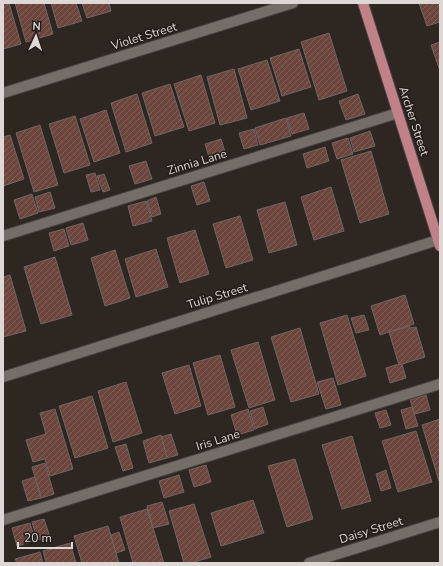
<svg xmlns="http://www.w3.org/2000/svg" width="443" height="566" font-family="'Nunito Sans',sans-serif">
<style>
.building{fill:url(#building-hatch);stroke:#706664}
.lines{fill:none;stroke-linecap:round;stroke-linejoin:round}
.minor-casing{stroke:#494340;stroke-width:12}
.major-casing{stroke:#494340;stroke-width:12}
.minor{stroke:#756e68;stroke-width:10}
.major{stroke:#c08188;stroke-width:10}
.labels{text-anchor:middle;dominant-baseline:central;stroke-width:3;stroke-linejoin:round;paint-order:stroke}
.street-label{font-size:12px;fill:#ddd8d5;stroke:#231d18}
</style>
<defs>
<pattern id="building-hatch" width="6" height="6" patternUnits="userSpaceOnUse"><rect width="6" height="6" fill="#6c453d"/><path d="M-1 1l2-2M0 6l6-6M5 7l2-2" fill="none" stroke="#815f58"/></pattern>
</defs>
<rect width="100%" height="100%" fill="#2d2621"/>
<g class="building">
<polygon points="3,3 9,3 21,44 3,49"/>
<polygon points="15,3 44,3 53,34 26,42"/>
<polygon points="51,3 76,3 82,21 58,28"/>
<polygon points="82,3 109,3 111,11 87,18"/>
<polygon points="419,3 440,3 440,22 427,26"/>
<polygon points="329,33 347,91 319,100 301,42"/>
<polygon points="440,42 440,71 431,45"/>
<polygon points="299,49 311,87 282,96 270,58"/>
<polygon points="267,60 280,101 251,110 238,69"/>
<polygon points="234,69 247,118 220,125 207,77"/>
<polygon points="201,75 215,123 189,131 174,84"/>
<polygon points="170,84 184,127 155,136 142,93"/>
<polygon points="137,94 152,143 126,152 111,103"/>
<polygon points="358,94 365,114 346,120 339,101"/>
<polygon points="106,110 120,153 94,162 80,119"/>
<polygon points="304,113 309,129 292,134 287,118"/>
<polygon points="75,116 90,165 64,173 49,124"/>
<polygon points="286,118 291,136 260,145 255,128"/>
<polygon points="40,125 58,185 34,192 16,133"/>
<polygon points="254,129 258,145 244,149 239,133"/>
<polygon points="370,131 375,146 354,152 350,138"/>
<polygon points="10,135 24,179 3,186 3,137"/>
<polygon points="348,138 353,154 337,159 332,143"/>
<polygon points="221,139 226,155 210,160 205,144"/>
<polygon points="325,147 329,161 307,168 303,154"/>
<polygon points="371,151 389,214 360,223 341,160"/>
<polygon points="146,161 152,179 135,184 129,166"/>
<polygon points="95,173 100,190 91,192 86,175"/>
<polygon points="104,174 110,190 103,192 97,176"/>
<polygon points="204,182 210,201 197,205 191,186"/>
<polygon points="331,187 344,231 314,240 301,197"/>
<polygon points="50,192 55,208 39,212 35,197"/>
<polygon points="32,194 38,213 20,219 14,200"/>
<polygon points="156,197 161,214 152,217 147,201"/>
<polygon points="146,201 152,221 133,226 128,206"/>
<polygon points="285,202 297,245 269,253 257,210"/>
<polygon points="240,216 253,260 226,268 213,224"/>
<polygon points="83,223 88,240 71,245 66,228"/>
<polygon points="64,229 69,246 54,251 49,233"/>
<polygon points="195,230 209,274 180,283 167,238"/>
<polygon points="156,249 168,287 136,297 125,259"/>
<polygon points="115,250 130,298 105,306 91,258"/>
<polygon points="55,257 72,315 41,324 24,267"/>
<polygon points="10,275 26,331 3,337 3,277"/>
<polygon points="405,295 414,324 380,335 371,306"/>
<polygon points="347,315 366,376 338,385 320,323"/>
<polygon points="364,315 369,330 356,333 351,318"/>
<polygon points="409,326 410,328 416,327 425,357 399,365 389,332"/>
<polygon points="300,328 319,394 291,402 271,337"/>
<polygon points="258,342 275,400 249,408 231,350"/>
<polygon points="220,355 235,407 208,415 193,363"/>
<polygon points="399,364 402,364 406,378 390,383 386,368"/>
<polygon points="189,365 201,406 175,414 162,373"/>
<polygon points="333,378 341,405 326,409 317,382"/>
<polygon points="126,382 142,433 113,442 98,391"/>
<polygon points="426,395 430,410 415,414 410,400"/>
<polygon points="92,396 108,448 75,458 59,406"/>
<polygon points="263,407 268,424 255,429 250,411"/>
<polygon points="412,407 418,426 406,429 401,410"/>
<polygon points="55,409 73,469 50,476 45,459 33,462 26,440 46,434 40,413"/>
<polygon points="248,409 254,430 237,435 231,415"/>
<polygon points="386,410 391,425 380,428 375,413"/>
<polygon points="440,419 440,481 439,481 422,425"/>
<polygon points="416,431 432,482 398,492 382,441"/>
<polygon points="171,434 178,455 167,458 161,437"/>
<polygon points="161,435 167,458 149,463 143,441"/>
<polygon points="352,436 371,501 342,509 322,445"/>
<polygon points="126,444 133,468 123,471 115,447"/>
<polygon points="295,459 313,519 287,527 268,466"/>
<polygon points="45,463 54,494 41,498 32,467"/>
<polygon points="206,465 211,482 194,487 189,470"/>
<polygon points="386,470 391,488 381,491 376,474"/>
<polygon points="179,475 184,492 164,498 159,481"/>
<polygon points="35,477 41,498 28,501 22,481"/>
<polygon points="253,500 264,533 221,546 211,513"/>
<polygon points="162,502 169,524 153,528 147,506"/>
<polygon points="194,504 211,557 191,563 184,563 169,511"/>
<polygon points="147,509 153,528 164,563 133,563 120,517"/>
<polygon points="44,519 50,537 37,540 32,522"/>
<polygon points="30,523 35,541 17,546 12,528"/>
<polygon points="108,526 119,563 82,563 74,536"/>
<polygon points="119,532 125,550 116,553 111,535"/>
<polygon points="70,543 76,563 46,563 43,551"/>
<polygon points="40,552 43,563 17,563 15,559"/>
</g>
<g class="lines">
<g class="minor-casing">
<g id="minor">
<polyline points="3,93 293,3"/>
<polyline points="3,236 398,113"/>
<polyline points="3,377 438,240"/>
<polyline points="3,520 440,384"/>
<polyline points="309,563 440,522"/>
</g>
</g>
<g class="major-casing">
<polyline id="major" points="363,3 440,246"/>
</g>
<use href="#minor" class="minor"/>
<use href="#major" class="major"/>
</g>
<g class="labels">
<g class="street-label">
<text transform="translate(144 36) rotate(-17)">Violet Street</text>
<text transform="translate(414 121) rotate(72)">Archer Street</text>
<text transform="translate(197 162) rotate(-17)">Zinnia Lane</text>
<text transform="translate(217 296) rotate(-17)">Tulip Street</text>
<text transform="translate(218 440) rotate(-17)">Iris Lane</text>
<text transform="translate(371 530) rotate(-17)">Daisy Street</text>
</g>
</g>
<rect width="443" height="566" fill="none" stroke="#ddd8d5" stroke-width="8"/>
<g transform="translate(36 36) rotate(3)" stroke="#231d18" stroke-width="3" paint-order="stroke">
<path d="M0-3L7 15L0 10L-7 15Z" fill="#ddd8d5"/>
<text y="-6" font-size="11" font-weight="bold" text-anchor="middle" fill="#ddd8d5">N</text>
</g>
<path d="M18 542v6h54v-6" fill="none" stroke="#ddd8d5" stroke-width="2"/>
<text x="24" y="542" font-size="12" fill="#ddd8d5" stroke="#231d18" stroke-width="3" paint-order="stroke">20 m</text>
</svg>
